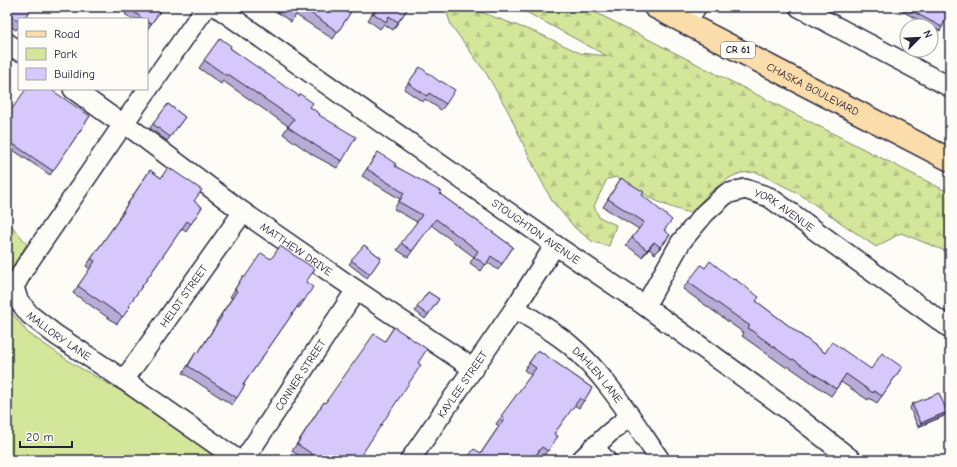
<svg xmlns="http://www.w3.org/2000/svg" width="957" height="467" font-family="'Comic Neue',sans-serif">
<style>
.forest{fill:url(#forest-firs);stroke:#7b846a}
.green{fill:#d4e69a;stroke:#7b846a}
.lines{fill:none;stroke-linecap:round;stroke-linejoin:round}
.minor-casing{stroke:#22223b;stroke-width:22}
.major-casing{stroke:#22223b;stroke-width:25}
.minor{stroke:#fdfcf7;stroke-width:19}
.major{stroke:#fbddab;stroke-width:22}
.wall{fill:#b8acd7;stroke:#22223b}
.shaded-wall{fill:#968caf;stroke:#22223b}
.building{fill:#d6c8fa;stroke:#22223b}
.labels{text-anchor:middle;dominant-baseline:central;stroke-width:3;stroke-linejoin:round;paint-order:stroke}
.shield{fill:#fdfcf7;stroke:#646373;stroke-width:1}
.shield-label{font-size:10px;font-weight:bold;fill:#22223b}
.street-label{font-size:11px;fill:#22223b;stroke:#fdfcf7}
</style>
<defs>
<pattern id="forest-firs" width="22" height="20" patternUnits="userSpaceOnUse"><rect width="22" height="20" fill="#d4e69a"/><path d="M5 1l3.5 6h-7zM16 11l3.5 6h-7z" fill="#b6c586"/></pattern>
</defs>
<rect width="100%" height="100%" fill="#fdfcf7"/>
<filter id="ink" filterUnits="userSpaceOnUse"><feTurbulence type="fractalNoise" baseFrequency=".025" numOctaves="2"/><feDisplacementMap in="SourceGraphic" scale="8" xChannelSelector="R" yChannelSelector="G"/><feConvolveMatrix kernelMatrix="1 2 1 2 8 2 1 2 1" color-interpolation-filters="sRGB"/></filter>
<g filter="url(#ink)">
<path class="forest" d="M445 7H467L540 34 580 53 607 56 517 7H585L950 193V253L901 233 876 247 798 193 756 172 741 173 731 177 709 193 691 213C663 207 640 193 617 177L607 179 594 206 599 217 616 225 609 246 593 242 575 228 552 201 533 165 508 111 486 73 451 25Z"/>
<polygon class="green" points="7,220 27,244 12,268 9,309 28,333 75,365 243,460 7,460"/>
<g class="lines">
<g class="minor-casing">
<g id="minor">
<path id="s1" d="M206 7 124 123 25 267 14 287 18 300 30 315 56 335 124 380 238 460"/>
<path id="s2" d="M217 7 555 245 645 306 787 409 852 460"/>
<polyline points="799,7 950,87"/>
<polyline points="687,23 696,7"/>
<polyline points="7,43 19,51"/>
<path id="s3" d="M73 89 112 117 124 123 243 212 356 290 474 369"/>
<path id="s4" d="M645 306 681 242 705 213 726 194 745 189 769 197 950 328"/>
<path id="s5" d="M515 308C533 320 552 330 569 344 606 375 633 421 660 460"/>
<path id="s6" d="M124 380 243 212"/>
<polyline points="593,447 606,460"/>
<path id="s7" d="M244 460 356 290"/>
<path id="s8" d="M410 460 515 308 555 245"/>
<polyline points="581,460 608,434 630,416"/>
</g>
</g>
<g class="major-casing">
<g id="major">
<path id="s9" d="M655 7 950 160"/>
</g>
</g>
<use href="#minor" class="minor"/>
<use href="#major" class="major"/>
</g>
<g class="wall">
<polygon points="7,7 19,19 19,26 16,30 7,24"/>
<polygon points="117,7 163,7 147,30 147,19 131,19 125,14 126,13"/>
<polygon points="270,7 354,7 333,39 296,15 291,22"/>
<polygon points="377,7 408,8 393,30 384,24 380,29 368,20"/>
<polygon points="894,7 950,7 942,27 940,31"/>
<polygon points="220,38 230,48 310,107 319,115 342,161 337,168 313,155 283,134 288,126 223,81 221,84 199,68"/>
<polygon points="420,67 446,104 441,110 425,99 423,102 404,89"/>
<polygon points="168,104 185,117 167,141 150,128"/>
<polygon points="7,116 90,116 50,175 7,146"/>
<polygon points="378,152 395,166 440,194 513,247 498,270 487,262 481,271 470,263 474,257 431,225 408,257 397,250 417,222 394,209 400,199 362,176"/>
<polygon points="150,170 202,207 186,231 182,228 129,305 130,306 117,324 73,293 90,269 86,266 119,219 118,218"/>
<polygon points="621,178 665,230 665,242 655,254 649,249 642,257 626,245 639,229 603,207"/>
<polygon points="364,245 381,258 367,278 349,264"/>
<polygon points="705,268 756,301 825,353 871,369 902,367 877,403 869,398 868,400 841,382 831,396 788,366 787,368 742,336 744,333 683,289 688,282"/>
<polygon points="243,276 245,277 306,282 304,301 299,308 297,307 243,385 245,385 232,405 183,373 196,352 198,353 217,323 216,322 232,298 230,297"/>
<polygon points="428,292 439,299 425,319 415,311"/>
<polygon points="394,327 418,363 358,460 305,460 292,451 324,402 325,403 385,341"/>
<polygon points="538,350 592,388 579,408 574,405 554,434 558,436 542,458 536,454 481,453 499,426 496,424 531,375 524,370"/>
<polygon points="912,404 947,412 944,416 918,427 910,408"/>
</g>
<g class="shaded-wall">
<polygon points="670,235 665,242 655,254 660,247"/>
<polygon points="654,242 649,249 642,257 647,250"/>
<polygon points="947,412 944,416 918,427 921,423"/>
</g>
<g class="building">
<polygon points="7,7 32,7 24,19 19,19 19,22 7,13"/>
<polygon points="130,7 163,7 151,24 147,22 147,19 143,19 129,8"/>
<polygon points="286,7 354,7 338,32 302,7 297,14"/>
<polygon points="377,7 406,7 408,8 398,22 389,16 386,22 373,13"/>
<polygon points="904,7 950,7 950,10 942,27"/>
<polygon points="220,38 231,46 230,48 260,69 299,96 300,94 313,103 310,107 320,114 319,115 356,137 342,161 318,147 288,127 294,119 228,74 227,76 204,60"/>
<polygon points="420,67 440,82 441,81 455,90 446,104 429,93 427,96 408,83"/>
<polygon points="26,89 50,89 90,116 53,171 7,140 7,116"/>
<polygon points="168,104 185,117 170,137 153,124"/>
<polygon points="378,152 396,164 395,166 442,192 440,194 513,247 502,264 491,256 486,265 474,257 478,251 436,219 412,251 401,243 422,215 399,202 404,193 367,169"/>
<polygon points="168,167 202,190 194,201 202,207 191,224 187,221 129,305 130,306 123,317 78,286 95,261 91,259 124,212 123,211 150,170 161,178"/>
<polygon points="621,178 644,192 642,195 672,220 664,230 670,235 660,247 654,242 647,250 632,238 644,222 608,199"/>
<polygon points="364,245 381,258 370,274 351,260"/>
<polygon points="280,246 315,269 306,282 313,287 304,301 302,300 243,385 245,385 237,398 188,366 196,352 198,353 222,316 221,315 237,291 235,289 243,276 245,277 261,253 271,259"/>
<polygon points="710,261 734,280 735,279 759,297 756,301 825,353 832,342 871,369 882,353 902,367 882,396 874,391 873,393 846,374 836,389 793,359 792,360 748,328 750,326 688,282 701,265 705,268"/>
<polygon points="428,292 439,299 428,315 417,307"/>
<polygon points="394,327 427,349 418,363 421,365 358,460 321,460 297,444 324,402 325,403 374,334 385,341"/>
<polygon points="538,350 592,388 584,401 580,398 554,434 558,436 548,451 542,447 532,460 466,460 474,449 481,453 504,419 501,416 536,368 529,363"/>
<polygon points="939,393 947,412 921,423 912,404"/>
</g>
</g>
<g class="labels">
<rect class="shield" x="721" y="42" width="34" height="16" rx="3"/>
<g class="shield-label">
<text x="738" y="50">CR 61</text>
</g>
<g class="street-label">
<text stroke="none"><textPath href="#s9" startOffset="178">CHASKA BOULEVARD</textPath></text>
<text stroke="none"><textPath href="#s4" startOffset="204">YORK AVENUE</textPath></text>
<text stroke="none"><textPath href="#s2" startOffset="390">STOUGHTON AVENUE</textPath></text>
<text stroke="none"><textPath href="#s3" startOffset="275">MATTHEW DRIVE</textPath></text>
<text stroke="none"><textPath href="#s6" startOffset="103">HELDT STREET</textPath></text>
<text stroke="none"><textPath href="#s1" startOffset="408">MALLORY LANE</textPath></text>
<text stroke="none"><textPath href="#s7" startOffset="102">CONNER STREET</textPath></text>
<text stroke="none"><textPath href="#s5" startOffset="107">DAHLEN LANE</textPath></text>
<text stroke="none"><textPath href="#s8" startOffset="92">KAYLEE STREET</textPath></text>
</g>
</g>
<rect width="957" height="467" fill="none" stroke="#fdfcf7" stroke-width="24"/>
<rect x="12" y="12" width="933" height="443" fill="none" stroke="#22223b" stroke-width="1.5" filter="url(#ink)"/>
<rect x="18" y="18" width="130" height="72" fill="#fdfcf7" stroke="#a5a5ac"/>
<rect x="26" y="31" width="20" height="6" fill="#fbddab" stroke="#a5a5ac"/>
<text x="54" y="38" font-size="12" fill="#22223b">Road</text>
<rect x="26" y="48" width="20" height="12" fill="#d4e69a" stroke="#a5a5ac"/>
<text x="54" y="58" font-size="12" fill="#22223b">Park</text>
<rect x="26" y="68" width="20" height="12" fill="#d6c8fa" stroke="#a5a5ac"/>
<text x="54" y="78" font-size="12" fill="#22223b">Building</text>
<g transform="translate(919 38) rotate(66)"><circle r="19" fill="#fdfcf7" stroke="#a5a5ac"/>
<path d="M0-3L7 15L0 10L-7 15Z" fill="#22223b"/>
<text y="-6" font-size="11" font-weight="bold" text-anchor="middle" fill="#22223b">N</text>
</g>
<path d="M20 441v6h52v-6" fill="none" stroke="#22223b" stroke-width="2"/>
<text x="26" y="441" font-size="12" fill="#22223b" stroke="#fdfcf7" stroke-width="3" paint-order="stroke">20 m</text>
</svg>
